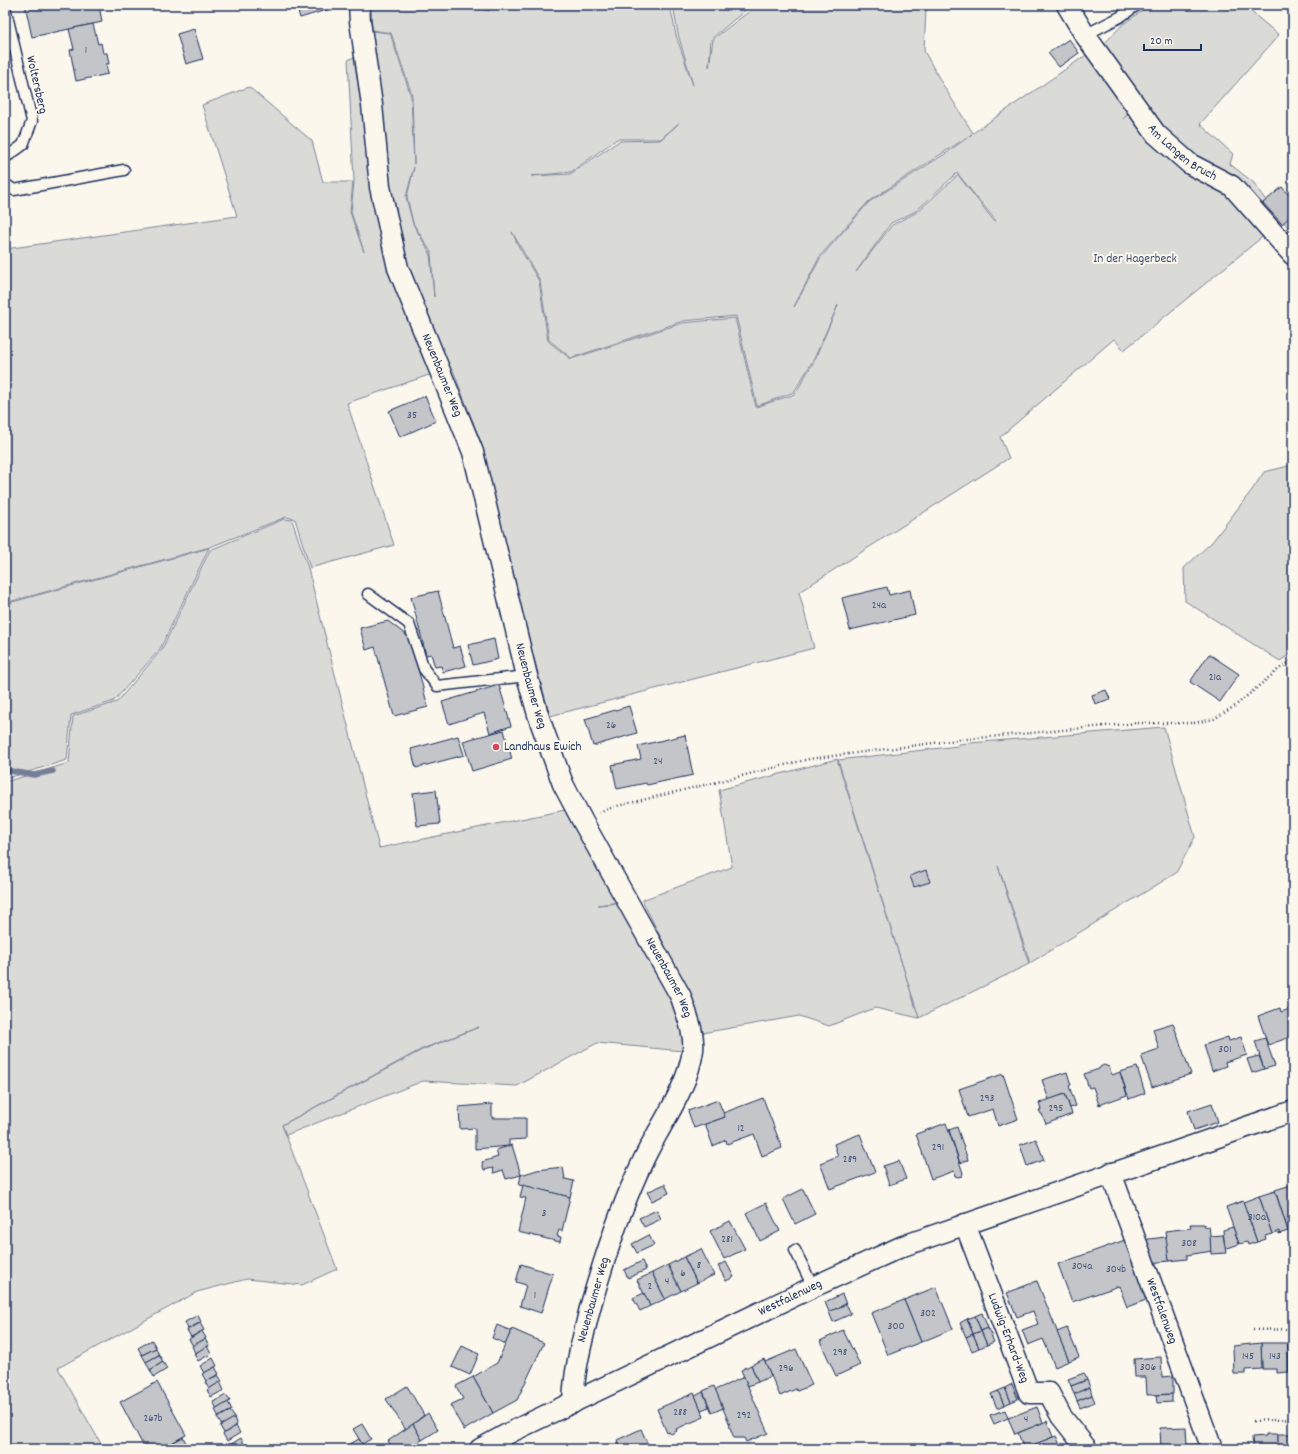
<svg xmlns="http://www.w3.org/2000/svg" width="1298" height="1454" font-family="Dekko,sans-serif">
<style>
.green{fill:#dadad7;stroke:#7a849a;fill-rule:evenodd}
.lines{fill:none;stroke-linecap:round;stroke-linejoin:round}
.stream{stroke:#747e96;stroke-width:5.5}
.building{fill:#c3c5c9;stroke:#1b2f5e}
.lane-casing{stroke:#1b2f5e;stroke-width:13}
.street-casing{stroke:#1b2f5e;stroke-width:23}
.path{stroke:#1b2f5e;stroke-width:2.5;stroke-dasharray:1 3;stroke-linecap:butt}
.lane{stroke:#fbf7ec;stroke-width:10}
.street{stroke:#fbf7ec;stroke-width:20}
.poi-dot{fill:#d1495b;stroke:#fbf7ec;stroke-width:1.5}
.labels{text-anchor:middle;dominant-baseline:central;stroke-width:4;stroke-linejoin:round;paint-order:stroke}
.number-label{font-size:11px;fill:#455479}
.street-label{font-size:13px;fill:#1b2f5e;stroke:#fbf7ec}
.park-label{font-size:13px;fill:#415176;stroke:#fbf7ec}
.poi-label{font-size:13px;fill:#1b2f5e;stroke:#fbf7ec;text-anchor:start}
</style>
<rect width="100%" height="100%" fill="#fbf7ec"/>
<filter id="ink" filterUnits="userSpaceOnUse"><feTurbulence type="fractalNoise" baseFrequency=".025" numOctaves="2"/><feDisplacementMap in="SourceGraphic" scale="8" xChannelSelector="R" yChannelSelector="G"/><feConvolveMatrix kernelMatrix="1 2 1 2 8 2 1 2 1" color-interpolation-filters="sRGB"/></filter>
<g filter="url(#ink)">
<g class="green">
<path d="M371 5H459L489 11 491 5H670L676 35 693 85 678 34 673 5H747L748 8 711 39 709 67 713 39 751 10 749 5H930L926 10 924 51 943 85 973 133 1089 53 1128 114 1123 119 1128 114 1138 102 1102 46 1122 25 1150 5H1243L1279 35 1200 124 1233 154 1230 164 1254 183 1264 198 1283 220 1124 350 1114 339 1000 437 1009 458 799 592 814 648 550 716 527 634 481 443 453 370 432 374 347 403 394 545 310 568 295 519 286 517 210 547 5 603V249L237 216 202 105 249 87 312 141 323 182H353L350 212 364 252 351 212 354 181 348 60 354 57 372 55 371 31 390 33 411 96 414 164 412 95 391 33 372 30ZM679 123 660 140 619 141 570 174 531 176 571 172 617 139H661ZM972 134 948 152 869 202 821 257 794 307 820 256 869 201ZM414 167 407 197 413 223 431 252 434 297 430 253 413 224 406 197ZM957 173 996 221H994L958 175 917 212 892 225 856 272 891 223 916 211ZM512 232 540 281 549 340 571 358 683 321 736 316 757 406 794 392 814 359 838 305 815 359 795 394 756 407 735 318 682 323 571 359 548 341 539 281 519 247Z"/>
<polygon points="1293,212 1293,248 1281,233 1288,227 1283,221"/>
<polygon points="1293,465 1293,652 1280,661 1185,601 1184,568 1212,542 1252,490 1264,472"/>
<polygon points="284,519 292,520 308,568 379,848 565,810 618,902 598,905 619,903 674,998 682,1025 683,1051 597,1043 517,1086 423,1081 286,1135 282,1125 422,1050 479,1027 422,1049 282,1125 337,1269 302,1285 247,1279 197,1292 58,1368 104,1449 5,1449 5,782 69,763 73,716 117,702 162,649 210,550"/>
<polygon points="209,548 160,649 114,701 71,715 67,760 5,779 5,604"/>
<polygon points="1164,727 1195,837 1176,873 1030,963 998,866 1029,964 919,1018 838,760 958,746 958,744"/>
<polygon points="837,759 919,1018 875,1008 829,1026 799,1016 702,1033 691,998 642,900 732,867 719,790"/>
</g>
<g class="lines">
<polyline class="stream" points="5,770 34,775 53,771"/>
</g>
<g class="building">
<polygon points="25,5 99,5 102,22 32,37"/>
<polygon points="296,5 332,5 333,8 300,18"/>
<polygon points="93,24 98,44 101,43 103,53 107,53 109,64 106,64 108,74 76,81 70,50 74,49 69,29"/>
<polygon points="194,29 203,59 186,64 177,34"/>
<polygon points="1069,39 1079,53 1059,67 1048,53"/>
<polygon points="1282,187 1293,200 1293,214 1282,224 1263,203"/>
<polygon points="425,396 436,421 400,437 389,411"/>
<polygon points="887,587 889,595 910,590 915,615 850,630 842,598"/>
<polygon points="438,591 453,648 460,646 466,666 443,672 441,666 435,667 431,654 426,655 411,597"/>
<polygon points="388,621 410,638 428,707 394,716 375,647 366,650 360,628"/>
<polygon points="494,639 498,659 473,665 468,645"/>
<polygon points="1209,654 1239,674 1220,702 1190,682"/>
<polygon points="499,685 511,726 490,733 484,713 449,724 442,702"/>
<polygon points="1106,690 1110,699 1095,704 1092,695"/>
<polygon points="629,706 637,733 593,746 585,719"/>
<polygon points="504,730 512,759 472,771 463,741"/>
<polygon points="685,735 693,775 647,785 646,783 617,789 612,765 641,759 638,746"/>
<polygon points="458,736 464,755 416,768 411,749"/>
<polygon points="436,790 440,824 417,826 413,793"/>
<polygon points="926,870 930,882 914,887 910,876"/>
<polygon points="1280,1008 1281,1012 1293,1008 1293,1039 1291,1040 1290,1037 1268,1045 1258,1016"/>
<polygon points="1173,1023 1191,1074 1152,1087 1141,1055 1159,1049 1153,1029"/>
<polygon points="1228,1037 1229,1041 1241,1037 1247,1055 1225,1062 1226,1066 1212,1071 1204,1045"/>
<polygon points="1265,1038 1275,1066 1264,1069 1255,1041"/>
<polygon points="1259,1056 1264,1069 1252,1073 1247,1059"/>
<polygon points="1104,1065 1109,1067 1112,1075 1120,1072 1127,1095 1099,1105 1093,1087 1089,1088 1084,1074 1099,1069 1100,1067"/>
<polygon points="1137,1067 1145,1093 1129,1099 1120,1072"/>
<polygon points="1067,1072 1071,1085 1069,1086 1076,1106 1070,1108 1065,1094 1049,1100 1042,1080"/>
<polygon points="1003,1074 1018,1119 998,1126 993,1109 968,1117 959,1089"/>
<polygon points="1065,1094 1072,1114 1046,1124 1042,1114 1041,1114 1039,1110 1041,1110 1039,1103"/>
<polygon points="763,1098 782,1148 762,1156 754,1134 727,1144 726,1140 713,1146 705,1124 725,1117 723,1113"/>
<polygon points="718,1100 725,1117 694,1128 688,1111"/>
<polygon points="1212,1103 1218,1122 1194,1130 1188,1111"/>
<polygon points="492,1104 492,1118 526,1118 526,1139 509,1140 509,1146 475,1149 475,1128 460,1129 459,1107"/>
<polygon points="946,1123 963,1173 962,1176 958,1177 955,1176 954,1171 931,1179 916,1134"/>
<polygon points="957,1127 968,1160 960,1163 949,1130"/>
<polygon points="860,1134 875,1172 830,1189 820,1163 838,1156 834,1144"/>
<polygon points="1036,1139 1044,1160 1027,1166 1020,1145"/>
<polygon points="512,1145 521,1175 506,1179 503,1170 494,1173 493,1168 484,1170 482,1162 498,1157 496,1150"/>
<polygon points="899,1161 906,1179 889,1185 883,1166"/>
<polygon points="563,1167 565,1179 574,1181 570,1197 519,1185 521,1175 537,1170"/>
<polygon points="665,1184 669,1193 652,1201 647,1192"/>
<polygon points="523,1185 570,1197 562,1231 559,1230 557,1236 561,1237 560,1242 518,1232 526,1198 520,1197"/>
<polygon points="1291,1185 1293,1189 1293,1229 1288,1231 1275,1190"/>
<polygon points="803,1189 815,1214 795,1224 783,1199"/>
<polygon points="1275,1191 1288,1231 1279,1234 1279,1231 1272,1234 1259,1196"/>
<polygon points="1259,1196 1272,1234 1265,1236 1266,1239 1257,1242 1243,1202"/>
<polygon points="1243,1201 1257,1242 1248,1245 1247,1242 1239,1244 1226,1207"/>
<polygon points="766,1203 780,1231 760,1241 746,1213"/>
<polygon points="657,1210 661,1219 644,1227 639,1218"/>
<polygon points="730,1221 745,1249 724,1259 710,1231"/>
<polygon points="1190,1224 1204,1224 1205,1227 1209,1226 1212,1251 1187,1255 1187,1259 1169,1261 1165,1231 1191,1228"/>
<polygon points="1233,1227 1239,1244 1225,1249 1223,1230"/>
<polygon points="649,1235 654,1245 637,1253 632,1244"/>
<polygon points="1223,1235 1226,1253 1211,1254 1210,1236"/>
<polygon points="1166,1237 1169,1261 1149,1263 1141,1240"/>
<polygon points="1125,1240 1146,1300 1127,1307 1119,1286 1072,1302 1058,1264"/>
<polygon points="701,1249 714,1275 697,1283 684,1257"/>
<polygon points="684,1257 697,1283 681,1291 668,1265"/>
<polygon points="642,1261 646,1270 628,1278 624,1270"/>
<polygon points="726,1262 734,1277 726,1281 718,1266"/>
<polygon points="521,1264 553,1274 541,1313 520,1306 526,1285 516,1282"/>
<polygon points="668,1265 681,1291 665,1299 652,1273"/>
<polygon points="652,1273 665,1299 650,1306 637,1280"/>
<polygon points="1037,1281 1069,1361 1055,1367 1043,1339 1028,1345 1022,1330 1038,1324 1033,1311 1017,1317 1007,1293"/>
<polygon points="936,1287 953,1329 921,1342 904,1300"/>
<polygon points="644,1293 650,1306 640,1311 633,1298"/>
<polygon points="842,1294 846,1304 829,1312 825,1302"/>
<polygon points="904,1300 921,1342 888,1355 871,1313"/>
<polygon points="846,1304 851,1314 833,1322 829,1312"/>
<polygon points="982,1313 988,1328 981,1331 975,1316"/>
<polygon points="198,1315 201,1322 188,1329 185,1322"/>
<polygon points="975,1316 981,1331 973,1334 967,1319"/>
<polygon points="967,1319 973,1334 966,1337 960,1323"/>
<polygon points="200,1323 204,1330 191,1337 187,1330"/>
<polygon points="497,1325 511,1331 506,1344 492,1338"/>
<polygon points="988,1328 994,1342 987,1345 981,1331"/>
<polygon points="1067,1328 1079,1357 1069,1361 1057,1332"/>
<polygon points="512,1329 544,1343 517,1400 493,1413 473,1377 497,1363"/>
<polygon points="843,1330 860,1365 836,1376 820,1341"/>
<polygon points="202,1331 206,1338 193,1346 189,1339"/>
<polygon points="981,1331 987,1345 979,1348 973,1334"/>
<polygon points="973,1334 979,1348 972,1351 966,1337"/>
<polygon points="205,1339 209,1346 195,1353 192,1346"/>
<polygon points="152,1340 156,1348 142,1355 138,1348"/>
<polygon points="1261,1343 1288,1343 1289,1372 1277,1373 1277,1369 1262,1369"/>
<polygon points="1261,1343 1262,1369 1246,1370 1246,1374 1234,1374 1233,1346"/>
<polygon points="1288,1343 1293,1343 1293,1372 1289,1372"/>
<polygon points="207,1346 211,1354 198,1361 194,1354"/>
<polygon points="462,1346 479,1354 470,1375 452,1367"/>
<polygon points="156,1348 159,1355 146,1362 142,1355"/>
<polygon points="796,1349 812,1385 797,1391 796,1389 780,1396 765,1362"/>
<polygon points="159,1355 163,1362 150,1370 146,1362"/>
<polygon points="1161,1357 1162,1377 1173,1376 1173,1394 1147,1395 1146,1377 1135,1377 1134,1359"/>
<polygon points="213,1358 217,1366 204,1373 200,1366"/>
<polygon points="764,1359 771,1376 758,1382 751,1365"/>
<polygon points="163,1362 167,1369 154,1377 150,1370"/>
<polygon points="751,1365 758,1382 748,1386 741,1370"/>
<polygon points="215,1367 219,1374 206,1381 202,1374"/>
<polygon points="1084,1373 1087,1380 1071,1386 1068,1379"/>
<polygon points="218,1375 222,1381 209,1389 205,1382"/>
<polygon points="473,1377 493,1413 464,1430 450,1405 463,1399 456,1386"/>
<polygon points="744,1377 768,1433 746,1442 744,1438 734,1438 729,1425 730,1425 715,1390"/>
<polygon points="1087,1380 1090,1387 1074,1394 1071,1386"/>
<polygon points="157,1382 186,1435 161,1449 145,1449 120,1402"/>
<polygon points="220,1382 224,1390 211,1397 207,1390"/>
<polygon points="1012,1384 1018,1399 1011,1402 1005,1388"/>
<polygon points="407,1386 424,1415 406,1430 386,1399"/>
<polygon points="714,1386 723,1408 712,1413 703,1391"/>
<polygon points="1090,1387 1092,1395 1077,1401 1074,1394"/>
<polygon points="1005,1388 1011,1402 1004,1405 998,1391"/>
<polygon points="998,1391 1004,1405 997,1408 991,1394"/>
<polygon points="703,1392 709,1407 701,1410 695,1396"/>
<polygon points="694,1393 704,1417 676,1429 677,1431 671,1434 669,1432 667,1433 657,1409"/>
<polygon points="1172,1394 1172,1402 1157,1403 1156,1395"/>
<polygon points="226,1395 230,1401 217,1409 213,1402"/>
<polygon points="1092,1395 1095,1402 1080,1408 1077,1401"/>
<polygon points="228,1402 232,1410 219,1417 215,1410"/>
<polygon points="1037,1407 1043,1423 1015,1434 1008,1418"/>
<polygon points="1005,1410 1008,1418 994,1424 990,1415"/>
<polygon points="230,1411 235,1418 222,1425 217,1418"/>
<polygon points="428,1413 438,1430 422,1440 413,1424"/>
<polygon points="234,1418 237,1425 224,1433 220,1426"/>
<polygon points="1047,1421 1053,1437 1024,1449 1018,1433"/>
<polygon points="362,1424 371,1439 362,1444 353,1429"/>
<polygon points="413,1424 422,1440 418,1442 422,1449 393,1449 388,1441"/>
<polygon points="236,1426 240,1433 227,1441 223,1434"/>
<polygon points="1186,1427 1187,1445 1202,1444 1200,1446 1200,1449 1161,1449 1160,1428"/>
<polygon points="641,1429 650,1449 621,1449 617,1440"/>
<polygon points="1266,1434 1278,1434 1278,1449 1253,1449 1252,1437 1266,1436"/>
<polygon points="1278,1434 1290,1434 1290,1435 1293,1435 1293,1449 1278,1449"/>
<polygon points="1056,1436 1062,1449 1028,1449 1027,1447"/>
<polygon points="183,1437 189,1449 161,1449"/>
<polygon points="241,1438 245,1446 240,1449 230,1449 228,1446"/>
<polygon points="359,1439 365,1449 341,1449"/>
</g>
<g class="lines">
<g class="lane-casing">
<g id="lane">
<polyline points="5,7 32,121 23,145 5,158"/>
<polyline points="1085,35 1120,17 1137,5"/>
<polyline points="5,184 14,190 124,170"/>
<polyline points="368,594 409,624 424,669 437,686 527,676"/>
<polyline points="795,1250 813,1287"/>
</g>
</g>
<g class="street-casing">
<g id="street">
<path id="s1" d="M359 5 360 21 372 105 380 187 398 268 473 452 527 676 539 718 563 784 582 820 681 997C686 1013 695 1033 693 1050 687 1092 659 1125 642 1163 620 1209 604 1259 590 1308 582 1342 574 1369 573 1403"/>
<path id="s2" d="M1067 5 1085 35 1156 134 1190 164 1232 186 1293 255"/>
<path id="s3" d="M1111 1173 1212 1449"/>
<path id="s4" d="M965 1224 1029 1393H1049L1061 1416 1087 1449"/>
<path id="s5" d="M480 1449 511 1432 813 1287 903 1246 1293 1111"/>
</g>
</g>
<g class="path">
<polyline points="599,813 613,807 717,782 809,759 957,740 1137,723 1194,723 1214,719 1235,706 1279,669 1293,660"/>
<polyline points="1253,1330 1293,1329"/>
<polyline points="1253,1421 1293,1419"/>
</g>
<use href="#lane" class="lane"/>
<use href="#street" class="street"/>
</g>
</g>
<circle class="poi-dot" cx="496" cy="747" r="4"/>
<g class="labels">
<g class="number-label">
<text x="86" y="51">1</text>
<text x="412" y="416">35</text>
<text x="879" y="606">24a</text>
<text x="1215" y="678">21a</text>
<text x="611" y="726">26</text>
<text x="658" y="762">24</text>
<text x="1225" y="1050">301</text>
<text x="987" y="1099">293</text>
<text x="1056" y="1109">295</text>
<text x="741" y="1129">12</text>
<text x="938" y="1148">291</text>
<text x="850" y="1160">289</text>
<text x="544" y="1214">3</text>
<text x="1257" y="1218">310a</text>
<text x="727" y="1240">281</text>
<text x="1189" y="1244">308</text>
<text x="699" y="1266">8</text>
<text x="1082" y="1267">304a</text>
<text x="1116" y="1270">304b</text>
<text x="683" y="1274">6</text>
<text x="667" y="1282">4</text>
<text x="650" y="1287">2</text>
<text x="535" y="1296">1</text>
<text x="928" y="1314">302</text>
<text x="896" y="1327">300</text>
<text x="840" y="1353">298</text>
<text x="1248" y="1357">145</text>
<text x="1275" y="1357">143</text>
<text x="1148" y="1368">306</text>
<text x="786" y="1369">296</text>
<text x="680" y="1413">288</text>
<text x="744" y="1416">292</text>
<text x="153" y="1419">267b</text>
<text x="1026" y="1420">4</text>
</g>
<g class="street-label">
<text transform="translate(36 85) rotate(77)">Woltersberg</text>
<text stroke="none"><textPath href="#s2" startOffset="189">Am Langen Bruch</textPath></text>
<text stroke="none"><textPath href="#s1" startOffset="382">Neuenbaumer Weg</textPath></text>
<text stroke="none"><textPath href="#s1" startOffset="706">Neuenbaumer Weg</textPath></text>
<text stroke="none"><textPath href="#s1" startOffset="1030">Neuenbaumer Weg</textPath></text>
<text stroke="none"><textPath href="#s5" startOffset="345">Westfalenweg</textPath></text>
<text transform="translate(594 1300) rotate(-74)">Neuenbaumer Weg</text>
<text stroke="none"><textPath href="#s3" startOffset="147">Westfalenweg</textPath></text>
<text stroke="none"><textPath href="#s4" startOffset="122">Ludwig-Erhard-Weg</textPath></text>
</g>
<g class="park-label">
<text x="1135" y="259">In der Hagerbeck</text>
</g>
<g class="poi-label">
<text x="504" y="747">Landhaus Ewich</text>
</g>
</g>
<rect width="1298" height="1454" fill="none" stroke="#fbf7ec" stroke-width="20"/>
<rect x="10" y="10" width="1278" height="1434" fill="none" stroke="#1b2f5e" stroke-width="1.5" filter="url(#ink)"/>
<path d="M1144 44v6h57v-6" fill="none" stroke="#1b2f5e" stroke-width="2"/>
<text x="1150" y="44" font-size="12" fill="#1b2f5e" stroke="#fbf7ec" stroke-width="3" paint-order="stroke">20 m</text>
</svg>
